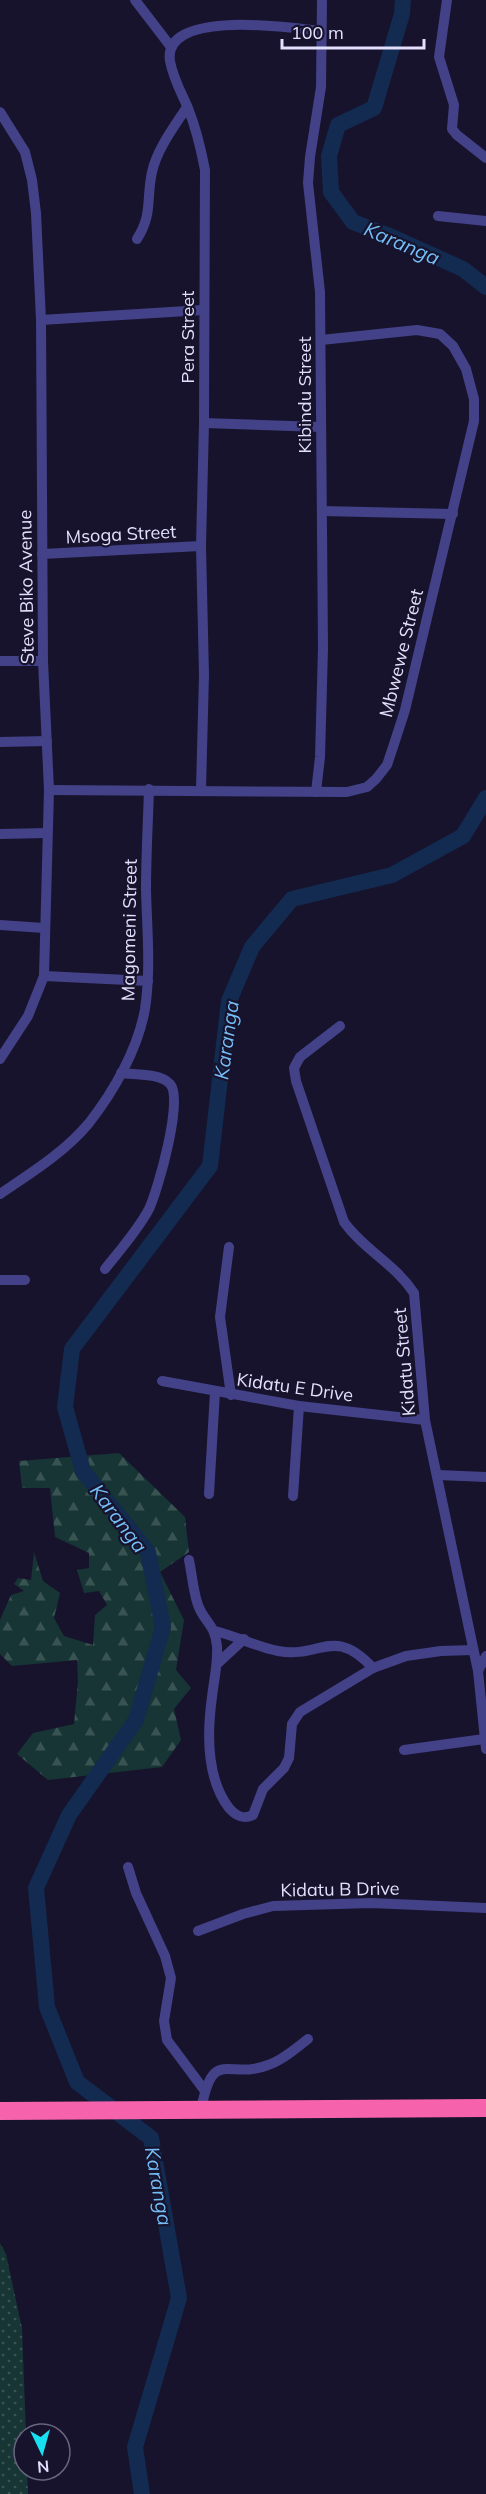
<svg xmlns="http://www.w3.org/2000/svg" width="486" height="2494" font-family="Mulish,sans-serif">
<style>
.grass{fill:url(#grass-dots)}
.forest{fill:url(#forest-firs)}
.lines{fill:none;stroke-linecap:round;stroke-linejoin:round}
.river{stroke:#132b50;stroke-width:16}
.street{stroke:#434188;stroke-width:10}
.highway{stroke:#f662ac;stroke-width:18}
.labels{text-anchor:middle;dominant-baseline:central;stroke-width:4.5;stroke-linejoin:round;paint-order:stroke}
.street-label{font-size:18px;fill:#e3e0fd;stroke:#17132c}
.water-label{font-size:20px;font-style:italic;fill:#74bdf7;stroke:#17132c}
</style>
<defs>
<pattern id="grass-dots" width="8" height="8" patternUnits="userSpaceOnUse" patternTransform="scale(1.5)"><rect width="8" height="8" fill="#173534"/><path d="M2 2h.1M6 6h.1" fill="none" stroke="#395252" stroke-width="1.8" stroke-linecap="round"/></pattern>
<pattern id="forest-firs" width="22" height="20" patternUnits="userSpaceOnUse" patternTransform="scale(1.5)"><rect width="22" height="20" fill="#173534"/><path d="M5 1l3.5 6h-7zM16 11l3.5 6h-7z" fill="#395252"/></pattern>
</defs>
<rect width="100%" height="100%" fill="#17132c"/>
<polygon class="grass" points="0,2243 6,2254 22,2328 26,2434 24,2434 24,2470 27,2470 28,2494 0,2494"/>
<polygon class="forest" points="119,1453 185,1517 189,1552 160,1572 184,1620 176,1670 191,1688 174,1709 181,1740 162,1767 48,1780 17,1754 33,1733 74,1724 78,1681 77,1660 12,1666 0,1654 0,1620 11,1595 24,1591 14,1584 18,1578 31,1580 34,1552 43,1581 60,1593 54,1618 64,1636 93,1645 95,1615 107,1605 99,1591 84,1593 77,1570 89,1568 89,1553 55,1537 50,1488 22,1488 19,1461"/>
<g class="lines">
<g class="river">
<polyline points="403,0 402,14 374,108 338,125 329,156 331,192 353,222 392,237 463,269 486,287"/>
<polyline points="142,2494 135,2447 179,2298 151,2138 77,2082 47,2007 36,1888 69,1815 136,1720 163,1627 148,1552 83,1471 65,1407 72,1349 210,1166 229,1001 252,947 292,899 392,875 463,836 486,798"/>
</g>
<g class="street">
<polyline points="135,0 171,47"/>
<polyline points="447,0 439,57 454,105 452,129 457,135 486,158"/>
<polyline points="0,112 25,152 32,180 36,213 41,320 43,661 49,790 44,976 28,1016 0,1059"/>
<polyline points="438,216 486,221"/>
<path d="M137 239C153 214 146 199 152 172 157 149 174 127 187 107"/>
<polyline points="41,320 203,310"/>
<polyline points="204,423 320,427"/>
<polyline points="322,511 453,514"/>
<polyline points="42,554 201,546"/>
<polyline points="0,661 43,661"/>
<polyline points="0,742 47,741"/>
<path d="M201 789 204 675 201 546 204 423 205 170C201 149 196 128 188 108 181 92 173 78 170 61 162 8 294 28 321 31"/>
<polyline points="49,790 347,792 367,787 376,779 387,765 395,741 405,710 474,421 474,399 466,369 453,346 440,334 417,330 321,340"/>
<polyline points="316,792 320,757 323,648 320,292 308,183 310,157 321,87 322,0"/>
<polyline points="0,834 47,833"/>
<polyline points="0,925 44,928"/>
<polyline points="44,976 148,981"/>
<path d="M340 1026 300 1057 294 1068 296 1081 344 1222C364 1250 395 1264 414 1293L425 1420 478 1671 486 1749"/>
<path d="M0 1194C31 1173 65 1152 89 1123 114 1091 138 1049 145 1009 151 969 147 929 146 890 146 856 148 823 149 789"/>
<polyline points="229,1247 220,1317 231,1395"/>
<path d="M105 1269C120 1250 138 1230 149 1209 158 1190 184 1098 170 1084 160 1073 135 1075 121 1073"/>
<polyline points="0,1280 25,1280"/>
<polyline points="162,1381 299,1406 425,1420"/>
<polyline points="438,1475 486,1477"/>
<polyline points="209,1494 215,1392"/>
<polyline points="293,1496 299,1406"/>
<path d="M189 1560C192 1574 193 1591 198 1605 204 1622 215 1624 217 1646 218 1664 214 1679 212 1697 207 1733 206 1778 229 1808 236 1816 243 1820 253 1815L263 1789 284 1768 289 1758 292 1724 300 1712 373 1668 406 1656 441 1651 473 1650"/>
<path d="M215 1631C236 1636 257 1647 278 1651 321 1659 333 1625 373 1668"/>
<polyline points="218,1663 244,1639"/>
<polyline points="478,1671 486,1656"/>
<polyline points="404,1750 484,1739"/>
<polyline points="128,1867 136,1893 165,1956 171,1978 164,2021 167,2040 205,2091"/>
<polyline points="198,1931 243,1914 273,1906 371,1903 486,1908"/>
<path d="M201 2110C213 2045 228 2081 268 2065 283 2060 296 2048 308 2039"/>
</g>
<polyline class="highway" points="0,2111 486,2108"/>
</g>
<g class="labels">
<g class="street-label">
<text transform="translate(187 337) rotate(-90)">Pera Street</text>
<text transform="translate(304 395) rotate(-90)">Kibindu Street</text>
<text transform="translate(121 534) rotate(-3)">Msoga Street</text>
<text transform="translate(26 587) rotate(-91)">Steve Biko Avenue</text>
<text transform="translate(401 653) rotate(-76)">Mbwewe Street</text>
<text transform="translate(129 930) rotate(-89)">Magomeni Street</text>
<text transform="translate(404 1362) rotate(-95)">Kidatu Street</text>
<text transform="translate(295 1387) rotate(8)">Kidatu E Drive</text>
<text transform="translate(340 1889) rotate(-1)">Kidatu B Drive</text>
</g>
<g class="water-label">
<text transform="translate(402 243) rotate(23)">Karanga</text>
<text transform="translate(226 1040) rotate(-82)">Karanga</text>
<text transform="translate(119 1518) rotate(53)">Karanga</text>
<text transform="translate(159 2186) rotate(80)">Karanga</text>
</g>
</g>
<g transform="translate(42 2452) rotate(175)"><circle r="28" fill="#17132c" stroke="#696580" stroke-width="1.5"/>
<path d="M0-4.5L10 22L0 15L-10 22Z" fill="#18e0f1"/>
<text y="-9" font-size="16" font-weight="bold" text-anchor="middle" fill="#e3e0fd">N</text>
</g>
<path d="M282 39v9h142v-9" fill="none" stroke="#e3e0fd" stroke-width="3"/>
<text x="291" y="39" font-size="18" fill="#e3e0fd" stroke="#17132c" stroke-width="4.5" paint-order="stroke">100 m</text>
</svg>
